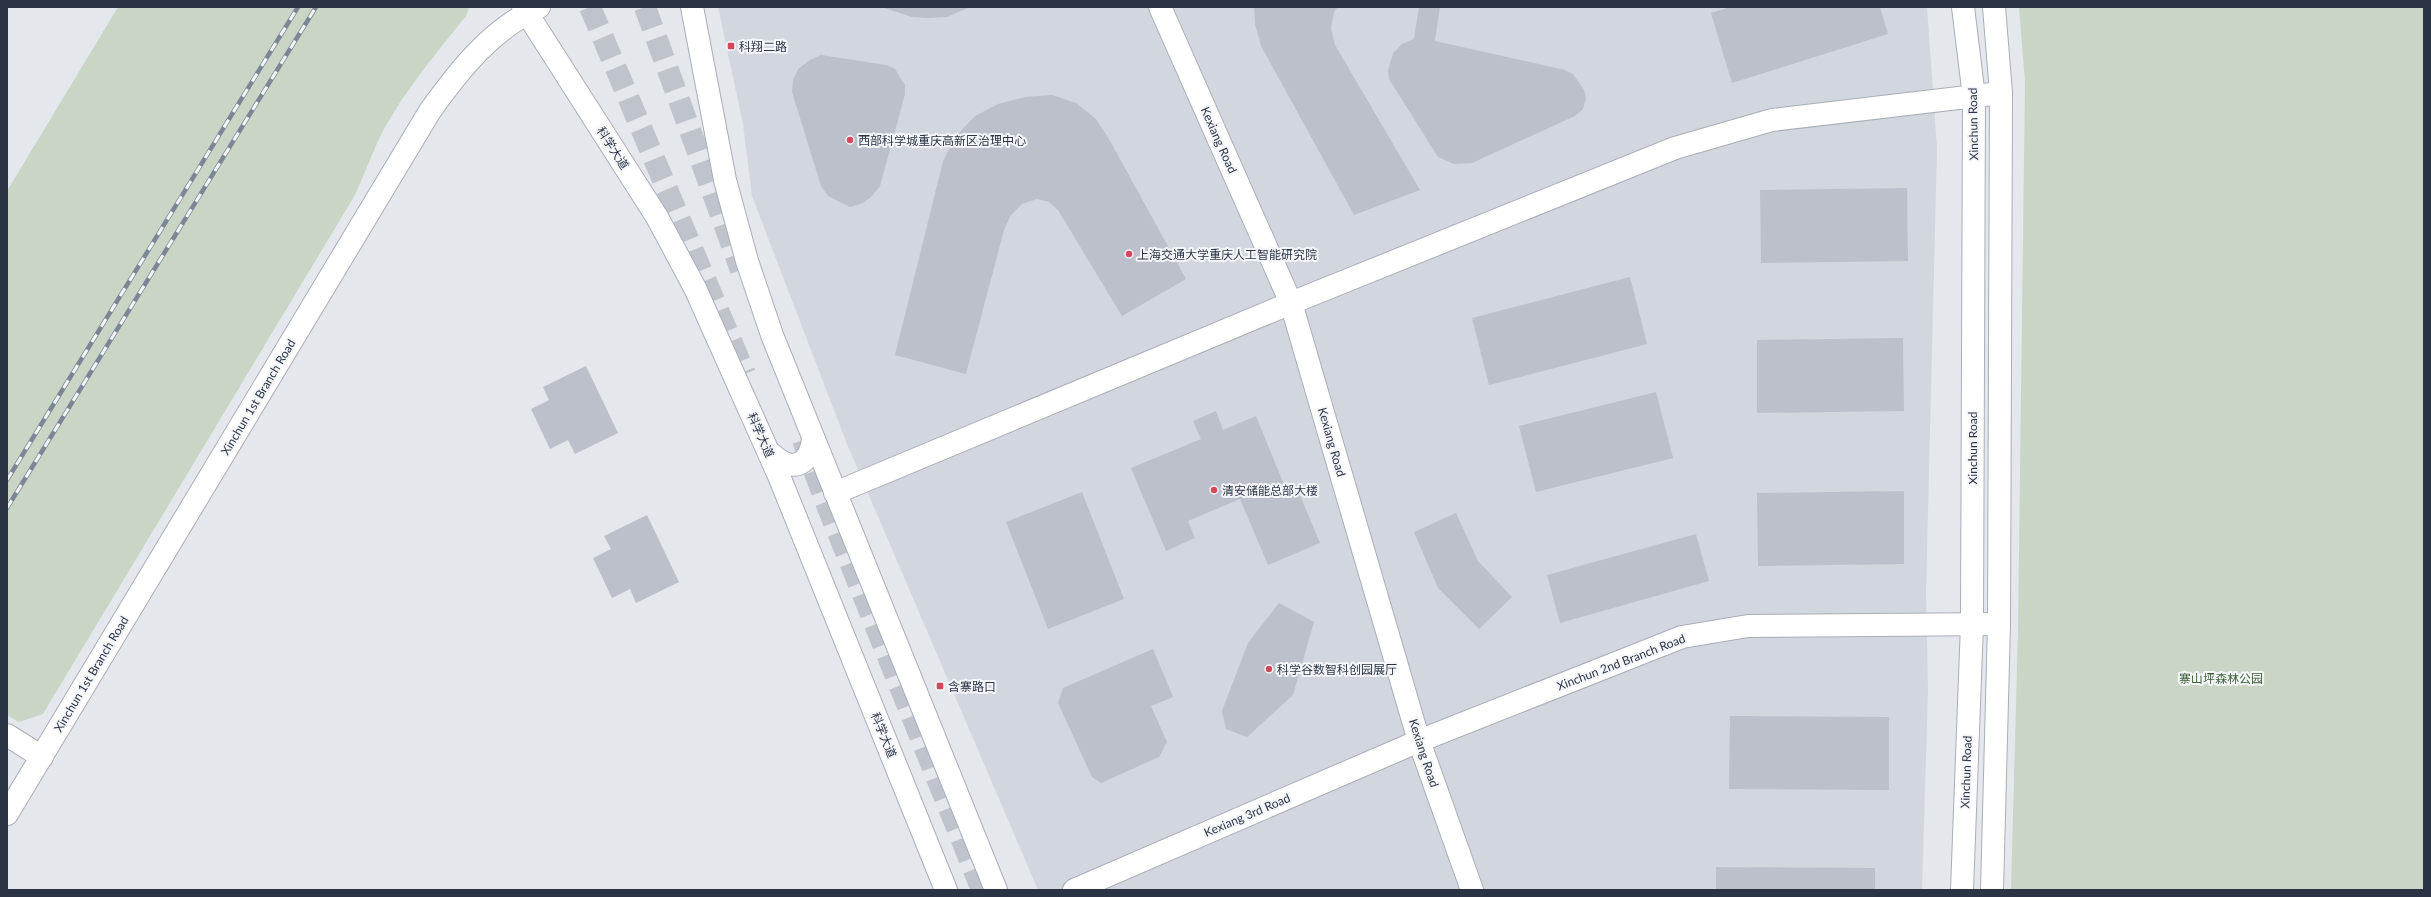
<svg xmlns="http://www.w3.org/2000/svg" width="2431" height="897" font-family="Lato,'Noto Sans SC',sans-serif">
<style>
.built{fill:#d2d6de}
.green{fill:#c9d6c5}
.building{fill:#bbc0ca}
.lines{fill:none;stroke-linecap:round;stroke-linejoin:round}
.highway-tunnel{stroke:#bfc3cb;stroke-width:22;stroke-dasharray:22 11;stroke-linecap:butt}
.secondary-casing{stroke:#a9aeb7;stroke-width:24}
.secondary{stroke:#fff;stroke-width:22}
.rail-casing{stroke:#7d8696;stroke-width:4.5}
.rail{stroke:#f4f6f9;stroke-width:3;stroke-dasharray:9;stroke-linecap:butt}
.poi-dot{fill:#d1495b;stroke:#f4f6f9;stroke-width:1.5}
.labels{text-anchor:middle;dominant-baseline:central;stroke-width:4;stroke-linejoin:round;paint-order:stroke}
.poi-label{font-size:12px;fill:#2b3445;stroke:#f4f6f9;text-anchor:start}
.street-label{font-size:12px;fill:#2b3445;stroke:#f4f6f9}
.park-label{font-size:12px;fill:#3f6138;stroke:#f4f6f9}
</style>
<rect width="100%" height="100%" fill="#e4e7ec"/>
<polygon class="built" points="718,7 1927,7 1937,148 1926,592 1928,690 1922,890 1038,890 847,444 752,196 743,124"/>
<g class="green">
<path d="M118 7H469L466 16C434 56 400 96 378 141 370 159 363 177 355 195L43 714 19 722 7 715V191Z"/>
<polygon points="2019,7 2424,7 2424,890 2011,890 2018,630 2025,82"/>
</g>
<g class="building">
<polygon points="881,7 970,7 947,17 928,18 912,17"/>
<polygon points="1254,7 1338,7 1334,12 1331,28 1335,45 1420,190 1354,215 1261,46 1255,24"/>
<polygon points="1419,7 1440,7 1435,41 1565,70 1573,74 1584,90 1586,99 1583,109 1575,116 1472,163 1454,164 1438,157 1389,79 1388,71 1393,53 1402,44 1414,39"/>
<polygon points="1731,7 1880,7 1888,34 1732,83 1711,13"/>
<polygon points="821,55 886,65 895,69 905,85 905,94 880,186 872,196 863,203 850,207 828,196 821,186 792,92 793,80 798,69 810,60"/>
<polygon points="1052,95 1076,103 1096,119 1109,139 1186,279 1122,316 1058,210 1049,202 1037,199 1022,204 1011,215 1004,230 966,374 895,355 943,161 956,136 975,116 998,104 1025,97"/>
<polygon points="1907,188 1908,261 1761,263 1760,190"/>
<polygon points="1630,277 1647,344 1489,385 1472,318"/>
<polygon points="1903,338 1904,411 1757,413 1757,340"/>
<polygon points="586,366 618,433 575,454 568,440 550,449 531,409 549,400 543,387"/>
<polygon points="1656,392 1673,458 1536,492 1519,426"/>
<polygon points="1216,411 1223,430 1256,416 1287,492 1297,488 1320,543 1268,565 1240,499 1188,521 1195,538 1166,551 1131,468 1201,439 1193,421"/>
<polygon points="1904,491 1904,564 1758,566 1757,493"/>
<polygon points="1082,492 1124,599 1048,629 1006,522"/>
<polygon points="1456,513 1478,561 1512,597 1479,629 1438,588 1414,532"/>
<polygon points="647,515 679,582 636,603 630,589 612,598 593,558 611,549 604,536"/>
<polygon points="1696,534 1709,581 1560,623 1547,575"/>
<polygon points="1279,603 1314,622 1293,695 1247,737 1226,729 1222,711 1248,643"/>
<polygon points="1153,649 1173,697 1151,706 1167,742 1159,757 1101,783 1092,777 1058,703 1063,688"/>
<polygon points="1730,716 1889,717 1889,790 1729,789"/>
<polygon points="1716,867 1875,868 1875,890 1716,890"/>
</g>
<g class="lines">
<g class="highway-tunnel">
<polyline points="590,7 745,374"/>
<polyline points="645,7 741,270"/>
<polyline points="803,440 825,500 982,890"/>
</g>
<g class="secondary-casing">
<g id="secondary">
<polyline points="523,7 657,217 695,288 779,476 946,890"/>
<polyline points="692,7 725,180 747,261 772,335 996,890"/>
<polyline points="1160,7 1291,303 1419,741 1472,890"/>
<path d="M769 452C774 456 781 463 788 464 805 469 812 451 813 438"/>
<polyline points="835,493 1291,303 1675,148 1772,120 2001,93"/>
<polyline points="7,735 42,757"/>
<path d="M7 814 430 111C460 69 491 30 539 7"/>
<polyline points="1074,890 1419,741 1682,637 1748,626 1999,624"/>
<polyline points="1962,890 1972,624 1974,97 1963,7"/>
<polyline points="1992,890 1999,624 2001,93 1994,7"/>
</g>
</g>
<use href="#secondary" class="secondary"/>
<g class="rail-casing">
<g id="rail">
<polyline points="7,480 298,7"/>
<polyline points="7,508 316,7"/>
</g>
</g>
<use href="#rail" class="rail"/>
</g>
<g class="poi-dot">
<rect x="727" y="42" width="8" height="8" rx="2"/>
<circle cx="850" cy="140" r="4"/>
<circle cx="1129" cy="254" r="4"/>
<circle cx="1214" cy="490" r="4"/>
<circle cx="1269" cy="669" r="4"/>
<rect x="936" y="682" width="8" height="8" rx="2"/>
</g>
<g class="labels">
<g class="poi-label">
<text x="739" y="46">科翔二路</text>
<text x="858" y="140">西部科学城重庆高新区治理中心</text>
<text x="1137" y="254">上海交通大学重庆人工智能研究院</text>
<text x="1222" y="490">清安储能总部大楼</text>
<text x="1277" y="669">科学谷数智科创园展厅</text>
<text x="948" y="686">含寨路口</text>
</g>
<g class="street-label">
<text transform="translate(1973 124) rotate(-91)">Xinchun Road</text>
<text transform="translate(1219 140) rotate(66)">Kexiang Road</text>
<text transform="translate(613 148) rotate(57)">科学大道</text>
<text transform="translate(258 397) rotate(-59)">Xinchun 1st Branch Road</text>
<text transform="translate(761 435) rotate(66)">科学大道</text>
<text transform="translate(1332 442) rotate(74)">Kexiang Road</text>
<text transform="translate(1972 448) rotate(-90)">Xinchun Road</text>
<text transform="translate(1621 662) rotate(-21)">Xinchun 2nd Branch Road</text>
<text transform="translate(91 674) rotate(-59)">Xinchun 1st Branch Road</text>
<text transform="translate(884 735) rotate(68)">科学大道</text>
<text transform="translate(1424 753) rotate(72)">Kexiang Road</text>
<text transform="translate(1966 772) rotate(-88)">Xinchun Road</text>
<text transform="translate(1247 815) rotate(-23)">Kexiang 3rd Road</text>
</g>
<g class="park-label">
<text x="2221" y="678">寨山坪森林公园</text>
</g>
</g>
<rect width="2431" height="897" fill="none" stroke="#2b3445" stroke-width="16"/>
</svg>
